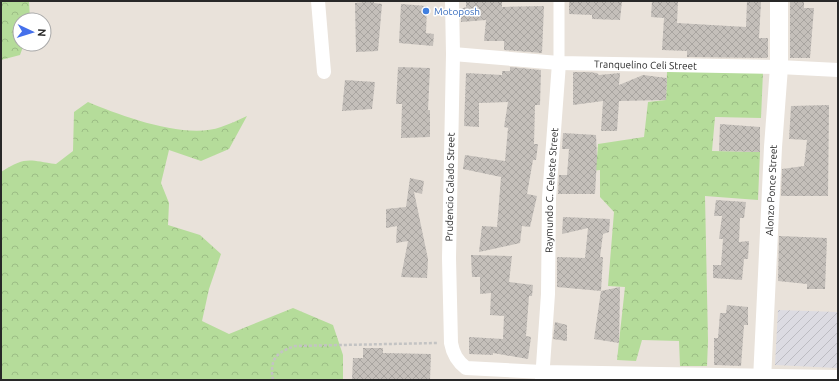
<svg xmlns="http://www.w3.org/2000/svg" width="839" height="381" font-family="Ubuntu,sans-serif">
<style>
.industrial{fill:url(#industrial-furrows)}
.forest{fill:url(#forest-crowns)}
.building{fill:url(#building-cross-hatch)}
.lines{fill:none;stroke-linecap:round;stroke-linejoin:round}
.path{stroke:#c3c3c3;stroke-width:2.5;stroke-dasharray:3 2;stroke-linecap:butt}
.pedestrian{stroke:#fff;stroke-width:11}
.minor{stroke:#fff;stroke-width:14}
.tertiary{stroke:#fff;stroke-width:18}
.shop-dot{fill:#3f7fe0;stroke:#fff;stroke-width:1.5}
.labels{text-anchor:middle;dominant-baseline:central;stroke-width:3;stroke-linejoin:round;paint-order:stroke}
.shop-label{font-size:10px;fill:#366cbe;stroke:#fff;text-anchor:start}
.street-label{font-size:10px;fill:#282828;stroke:#fff}
</style>
<defs>
<pattern id="industrial-furrows" width="10" height="10" patternUnits="userSpaceOnUse"><rect width="10" height="10" fill="#dcdbe2"/><path d="M-1 1l2-2M0 10L10 0M9 11l2-2" fill="none" stroke="#bdbcc2"/></pattern>
<pattern id="forest-crowns" width="20" height="18" patternUnits="userSpaceOnUse"><rect width="20" height="18" fill="#b5dc9a"/><path d="M2 6a3 3 0 1 1 6 0M12 15a3 3 0 1 1 6 0" fill="none" stroke="#9cbd85"/></pattern>
<pattern id="building-cross-hatch" width="8" height="8" patternUnits="userSpaceOnUse"><rect width="8" height="8" fill="#c4bfba"/><path d="M0 0l8 8M0 8l8-8" fill="none" stroke="#a8a4a0"/></pattern>
</defs>
<rect width="100%" height="100%" fill="#e9e2da"/>
<polygon class="industrial" points="778,310 838,312 837,368 775,365"/>
<g class="forest">
<polygon points="1,1 29,1 30,20 20,20 20,44 24,44 20,55 1,60"/>
<polygon points="667,72 763,72 761,118 715,117 712,151 760,152 758,200 705,196 708,341 707,366 680,366 679,341 642,340 636,361 617,360 625,287 608,286 614,212 600,197 600,170 583,172 585,157 597,158 598,144 644,137 648,102 666,100"/>
<path d="M88 102C121 116 186 140 221 127 230 124 238 120 247 116L229 149 201 161 169 150 161 183 169 203 168 225 200 235 221 254 209 289 202 321 229 334 293 308 333 325 343 355V380H1V172C26 156 28 160 56 164L73 151 74 112Z"/>
</g>
<g class="building">
<polygon points="374,1 374,3 382,4 378,51 356,52 355,3"/>
<polygon points="466,1 502,1 502,7 544,6 542,53 504,50 504,41 484,41 486,20 461,22 461,9 466,7"/>
<polygon points="569,1 622,1 620,20 592,19 592,15 569,14"/>
<polygon points="652,1 678,1 677,23 746,27 747,1 761,2 759,38 768,38 768,57 766,58 687,57 687,51 662,50 664,18 651,17"/>
<polygon points="790,1 804,1 804,8 814,8 810,58 790,58"/>
<polygon points="401,4 427,6 426,33 434,34 433,46 399,43"/>
<polygon points="398,67 430,68 428,110 430,110 430,137 401,138 402,104 396,104"/>
<polygon points="510,67 541,70 540,105 535,105 534,144 538,144 536,160 533,160 527,194 537,196 530,227 522,226 520,243 479,252 482,226 497,227 501,177 463,169 465,155 505,161 508,128 504,127 508,102 479,103 479,127 464,126 466,73 502,75 502,71 510,71"/>
<polygon points="573,72 588,72 597,73 599,75 620,73 619,85 643,75 667,78 666,100 619,101 617,131 601,131 603,101 573,105"/>
<polygon points="345,80 375,82 372,109 342,111"/>
<polygon points="829,105 828,196 781,196 782,169 804,166 807,140 789,139 791,106"/>
<polygon points="720,124 760,127 760,152 719,151"/>
<polygon points="563,133 596,135 597,158 595,194 558,194 559,175 567,175 569,149 562,149"/>
<polygon points="410,178 424,181 422,194 414,192 428,259 427,278 401,277 408,241 396,243 397,226 386,228 386,209 406,207"/>
<polygon points="716,200 746,202 744,218 740,218 739,242 749,241 748,259 744,259 742,280 713,278 713,265 721,265 723,239 719,239 722,216 714,216"/>
<polygon points="563,217 610,219 609,232 603,234 600,257 603,257 601,291 557,287 557,257 585,258 588,228 562,234"/>
<polygon points="779,236 827,238 825,289 807,289 807,284 778,281"/>
<polygon points="471,255 512,256 509,282 533,285 532,296 529,296 526,336 531,337 528,359 493,353 493,355 469,354 469,337 503,339 504,316 490,315 491,293 480,294 480,277 472,277"/>
<polygon points="620,287 619,343 594,339 601,291"/>
<polygon points="727,305 748,307 748,325 744,325 741,366 714,365 714,338 718,338 720,313 726,313"/>
<polygon points="555,322 567,325 567,341 553,339"/>
<polygon points="363,348 383,348 383,353 431,354 430,380 352,380 353,358 363,358"/>
</g>
<g class="lines">
<path class="path" d="M273 380C269 359 277 352 295 346L437 343"/>
<polyline class="pedestrian" points="559,63 559,1"/>
<g class="minor">
<polyline points="318,1 324,72"/>
<path d="M452 1 453 54 449 258 451 343C453 354 457 361 466 368L542 372 838 377"/>
<path id="s1" d="M453 54 559 63 779 67 838 70"/>
<path id="s2" d="M542 380 548 294 549 198 559 63"/>
</g>
<path class="tertiary" id="s3" d="M762 380 773 147 779 67V1"/>
</g>
<circle class="shop-dot" cx="426" cy="11" r="4"/>
<g class="labels">
<g class="shop-label">
<text x="434" y="11">Motoposh</text>
</g>
<g class="street-label">
<text stroke="none"><textPath href="#s1" startOffset="193">Tranquelino Celi Street</textPath></text>
<text transform="translate(450 187) rotate(-89)">Prudencio Calado Street</text>
<text stroke="none"><textPath href="#s3" startOffset="190">Alonzo Ponce Street</textPath></text>
<text stroke="none"><textPath href="#s2" startOffset="190">Raymundo C. Celeste Street</textPath></text>
</g>
</g>
<rect width="839" height="381" fill="none" stroke="#282828" stroke-width="4"/>
<g transform="translate(32 32) rotate(94)"><circle r="19" fill="#ffffff" stroke="#a9a9a9"/>
<path d="M0-3L7 15L0 10L-7 15Z" fill="#4570eb"/>
<text y="-6" font-size="11" font-weight="bold" text-anchor="middle" fill="#282828">N</text>
</g>
</svg>
